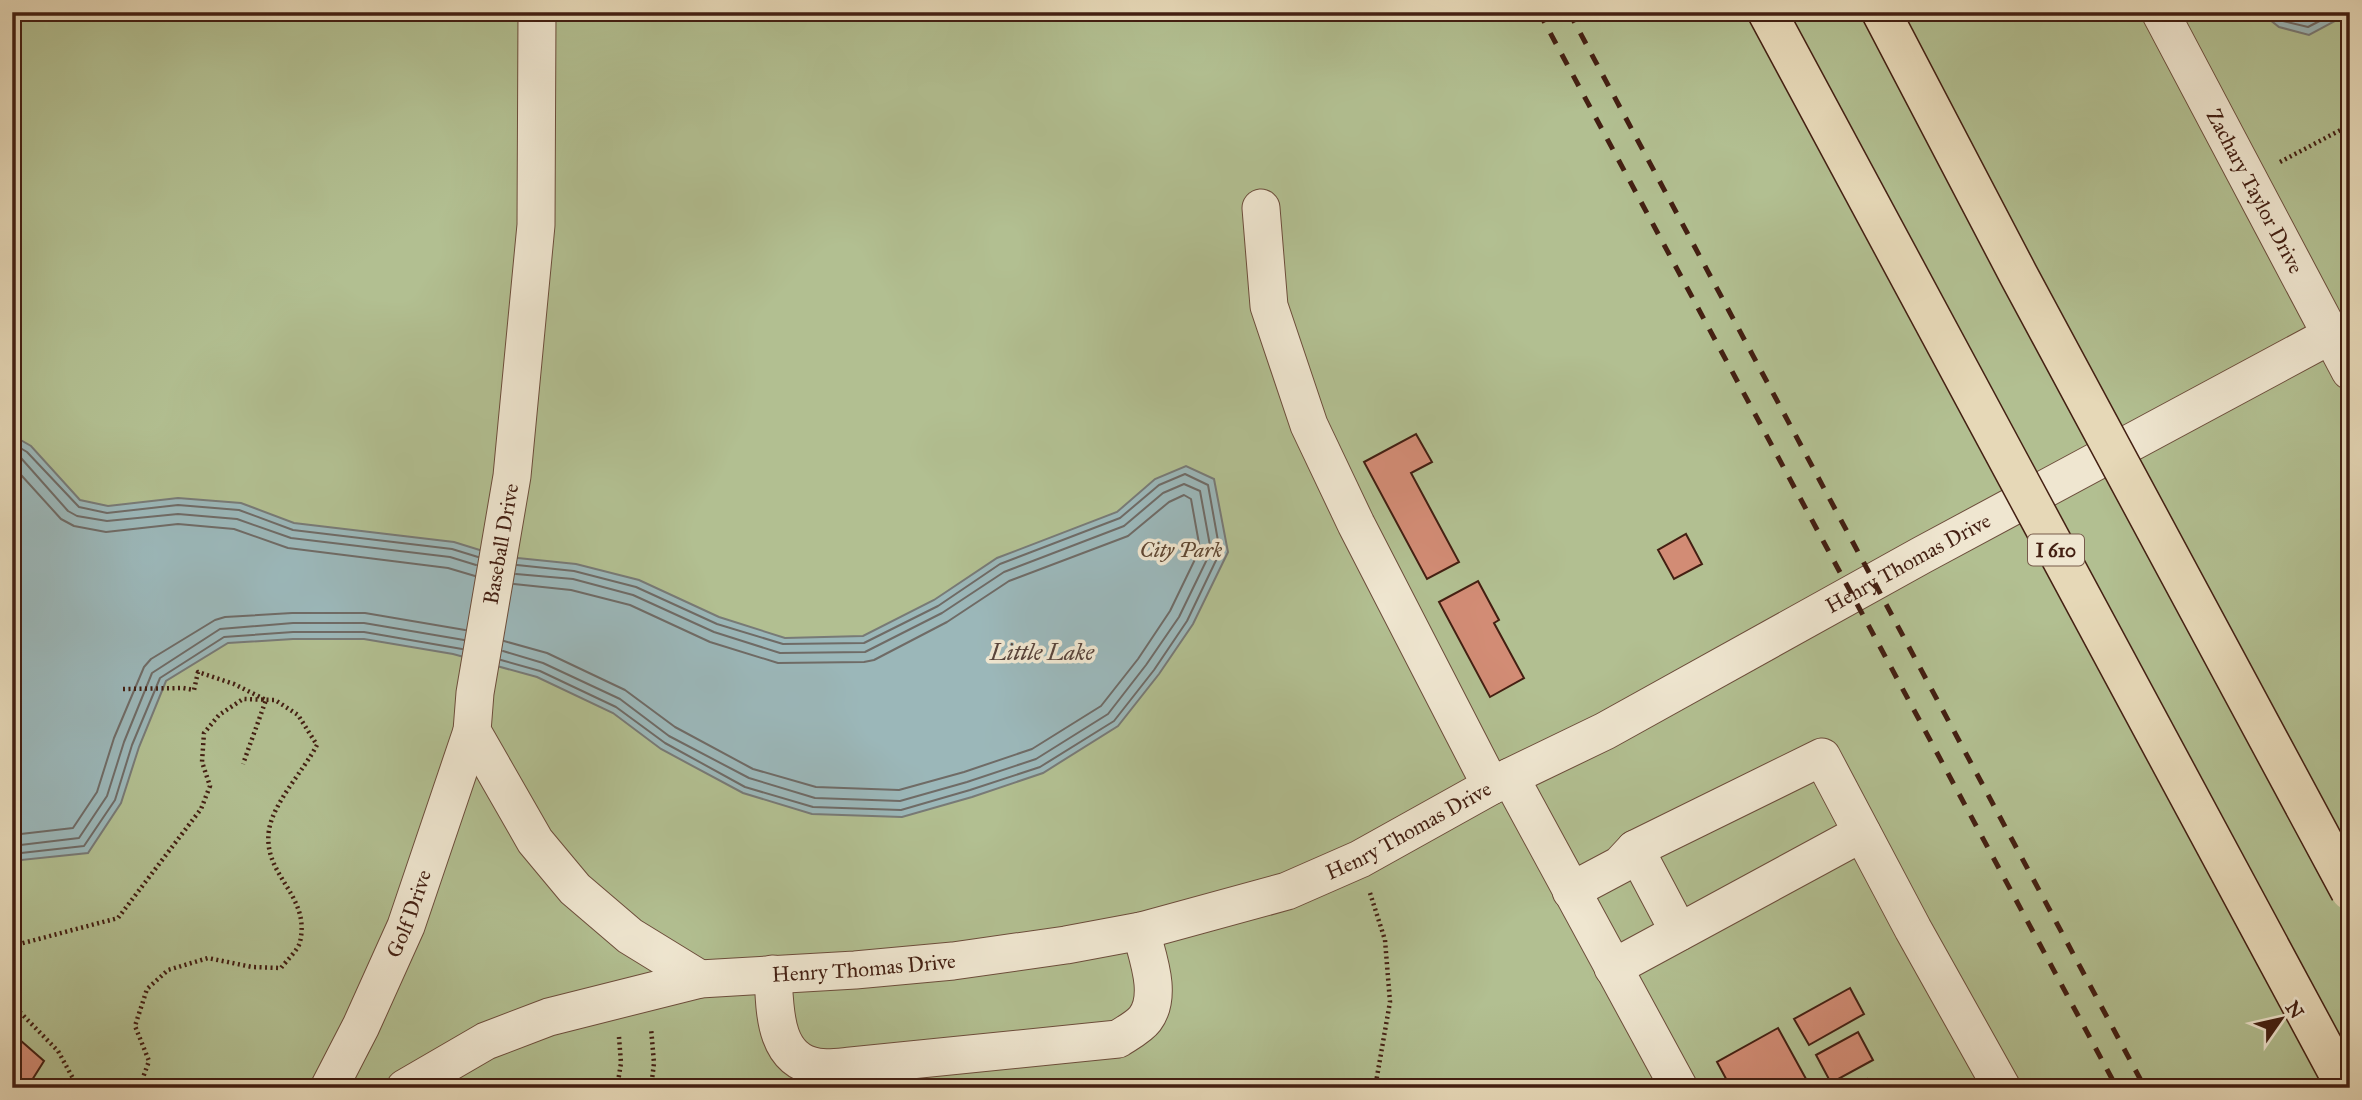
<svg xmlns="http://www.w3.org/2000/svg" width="2362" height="1100" font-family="'IM FELL Great Primer',serif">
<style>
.green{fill:#b2bf91;stroke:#7a6f52;stroke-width:2}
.water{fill:#9bb7b9;stroke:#787a76;stroke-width:2}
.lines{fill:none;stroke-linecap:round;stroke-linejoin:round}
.shore{stroke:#6f6b66;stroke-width:2}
.building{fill:#d28c75;stroke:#431f12;stroke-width:2}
.minor-casing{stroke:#6c4d3b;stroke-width:39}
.path{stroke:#431f12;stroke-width:4.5;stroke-dasharray:2 3.5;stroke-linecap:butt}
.minor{stroke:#efe6d0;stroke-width:37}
.rail{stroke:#431f12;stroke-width:5;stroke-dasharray:12 12;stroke-linecap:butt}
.highway-bridge-casing{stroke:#431f12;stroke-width:41;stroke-linecap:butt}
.highway-bridge{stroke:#e6d8b7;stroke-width:38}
.labels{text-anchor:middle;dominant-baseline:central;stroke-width:7;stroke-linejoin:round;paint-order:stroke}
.shield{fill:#efe6d0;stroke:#775b4b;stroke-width:2}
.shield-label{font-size:19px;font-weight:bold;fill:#431f12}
.street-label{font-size:21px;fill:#431f12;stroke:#efe6d0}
.park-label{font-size:21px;font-style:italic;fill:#5f4732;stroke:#efe6d0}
.water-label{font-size:23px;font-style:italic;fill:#59453c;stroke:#efe6d0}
</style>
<rect width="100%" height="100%" fill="#e6d8b7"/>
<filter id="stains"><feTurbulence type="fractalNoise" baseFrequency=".00286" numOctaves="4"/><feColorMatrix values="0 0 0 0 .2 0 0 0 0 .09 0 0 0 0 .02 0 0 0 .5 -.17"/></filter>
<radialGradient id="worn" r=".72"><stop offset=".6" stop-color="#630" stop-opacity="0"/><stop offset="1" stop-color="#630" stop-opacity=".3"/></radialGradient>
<rect class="green" x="12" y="12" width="2338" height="1076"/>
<g class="water">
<polygon points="2260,12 2350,12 2350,13 2309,35 2279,27"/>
<polygon points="12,435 31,446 80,500 108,506 178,498 241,503 294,523 454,542 499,556 576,564 639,580 719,617 785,638 863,636 934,600 997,558 1117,512 1155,479 1186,466 1214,479 1228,552 1193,624 1159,674 1118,726 1043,773 972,797 902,817 812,814 743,793 661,749 613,713 537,677 453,654 364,639 293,639 228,643 166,681 139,747 121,803 88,853 12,861"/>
</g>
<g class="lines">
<g class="shore">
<polyline points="2271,12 2283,21 2308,27 2337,12"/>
<polyline points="12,443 27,452 79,507 107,513 178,505 239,510 293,530 452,549 478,557"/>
<polyline points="12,453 21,458 68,511 77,516 107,521 178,514 237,519 291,538 450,557 476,565"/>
<polyline points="12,465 61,519 74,526 106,532 178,524 234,529 288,548 448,568 475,576"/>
<polyline points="504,641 547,653 625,690 675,727 753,769 816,787 899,790 964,772 1032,749 1101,706 1138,659 1170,611 1200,549 1191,499 1184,495 1169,502 1128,536 1009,581 947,622 874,660 864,662 778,663 710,642 630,605 571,590 514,584"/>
<polyline points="503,651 543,663 620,699 669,736 749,778 815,798 900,801 967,782 1036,759 1108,714 1146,665 1179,617 1211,551 1200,491 1184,484 1163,493 1124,526 1004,572 942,613 865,652 780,653 714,632 633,595 573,579 516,574"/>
<polyline points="501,660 540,671 616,707 665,743 745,787 813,807 901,810 970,790 1040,767 1114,721 1154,670 1187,621 1220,552 1208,485 1185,474 1159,485 1120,518 1000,564 938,606 864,643 783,644 717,624 636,587 574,571 517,565"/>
<polyline points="12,835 73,828 97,792 114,738 144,667 151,659 215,620 225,617 292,613 365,613 465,630"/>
<polyline points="12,846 79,838 107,796 124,742 152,673 220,629 293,623 364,623 464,640"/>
<polyline points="12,854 84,846 115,800 132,745 160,678 224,637 293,632 364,632 462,649"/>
</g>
</g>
<g class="building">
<polygon points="1416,434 1432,462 1411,473 1459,562 1427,579 1364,462"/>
<polygon points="1686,534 1702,564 1674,579 1658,550"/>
<polygon points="1478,581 1499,620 1494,623 1524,678 1490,697 1439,602"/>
<polygon points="1850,988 1864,1014 1809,1045 1794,1019"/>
<polygon points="1778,1028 1811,1088 1731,1088 1717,1062"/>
<polygon points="1858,1032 1873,1060 1831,1083 1816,1055"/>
<polygon points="12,1033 44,1061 27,1088 12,1088"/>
<polygon points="1867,1079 1872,1088 1850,1088"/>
</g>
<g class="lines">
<g class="minor-casing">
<g id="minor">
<polyline points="537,12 536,225 512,476 475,693 472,731 535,841 575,889 630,936 700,979"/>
<path id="s1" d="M2160 12 2350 371"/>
<polyline points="1261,208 1269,306 1309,425 1356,524 1491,786"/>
<polyline points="1510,777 1679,1088"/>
<polyline points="1635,849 1679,932"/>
<polyline points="1571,891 1620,865 1635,849 1822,757 1913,929 2002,1088"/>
<polyline points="1613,968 1862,833"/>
<path d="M773 974C775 1009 773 1059 817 1067 827 1069 840 1067 851 1066L1118 1039C1127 1033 1139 1027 1145 1019 1163 995 1147 956 1141 931"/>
<path id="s2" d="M329 1088 361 1026 406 926 472 731"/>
<path id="s3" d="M405 1088 486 1041 549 1017 700 979 855 970 953 961 1066 945 1141 931 1287 891 1360 859 1491 786 1605 731 1922 555 2331 335"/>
</g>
</g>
<g class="path">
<polyline points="2280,162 2350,125"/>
<polyline points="123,689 183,688 194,690 198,672 234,684 266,700 243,764"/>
<polyline points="1370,893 1385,940 1390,1002 1375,1088"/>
<path d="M12 946 118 918 201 809 210 786 202 762 204 733 219 715 243 699 275 700 298 715 317 745C304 770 273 803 269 830 262 876 311 894 300 942 298 950 287 960 281 968L252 967 208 958 168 970 147 989 135 1026 149 1061 141 1083 133 1088"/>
<polyline points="12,1004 58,1051 75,1082 87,1088"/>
<polyline points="617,1088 621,1063 619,1037"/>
<polyline points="651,1088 654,1063 651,1028"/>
</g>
<use href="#minor" class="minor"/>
<g class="rail">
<polyline points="1539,12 2117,1088"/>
<polyline points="1569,12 2145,1088"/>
</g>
<g class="highway-bridge-casing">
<g id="highway-bridge">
<polyline points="1767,12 2346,1088"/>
<polyline points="1881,12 2018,274 2350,891"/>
</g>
</g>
<use href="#highway-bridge" class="highway-bridge"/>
</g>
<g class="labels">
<rect class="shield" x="2028" y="534.5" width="56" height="31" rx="5"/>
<g class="shield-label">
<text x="2056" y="550">I 610</text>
</g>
<g class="street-label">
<text stroke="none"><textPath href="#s1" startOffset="203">Zachary Taylor Drive</textPath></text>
<text transform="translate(501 544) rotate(-80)">Baseball Drive</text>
<text stroke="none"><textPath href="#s3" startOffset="1615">Henry Thomas Drive</textPath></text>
<text stroke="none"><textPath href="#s3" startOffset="1048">Henry Thomas Drive</textPath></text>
<text stroke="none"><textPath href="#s2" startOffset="192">Golf Drive</textPath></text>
<text stroke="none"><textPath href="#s3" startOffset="481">Henry Thomas Drive</textPath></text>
</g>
<g class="park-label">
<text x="1181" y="550">City Park</text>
</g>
<g class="water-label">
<text x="1042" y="652">Little Lake</text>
</g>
</g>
<rect width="2362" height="1100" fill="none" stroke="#e6d8b7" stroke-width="42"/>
<rect x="14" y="14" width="2334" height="1072" fill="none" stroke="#431f12" stroke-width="3.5"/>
<rect x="21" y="21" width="2320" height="1058" fill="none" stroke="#431f12" stroke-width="2"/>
<g transform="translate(2281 1019) rotate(56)" stroke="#efe6d0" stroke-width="5" paint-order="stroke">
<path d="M0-5L12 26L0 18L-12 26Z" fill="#431f12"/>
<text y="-10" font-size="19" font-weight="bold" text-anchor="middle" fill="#431f12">N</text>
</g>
<rect width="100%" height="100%" filter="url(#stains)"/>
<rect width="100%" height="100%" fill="url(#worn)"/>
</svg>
